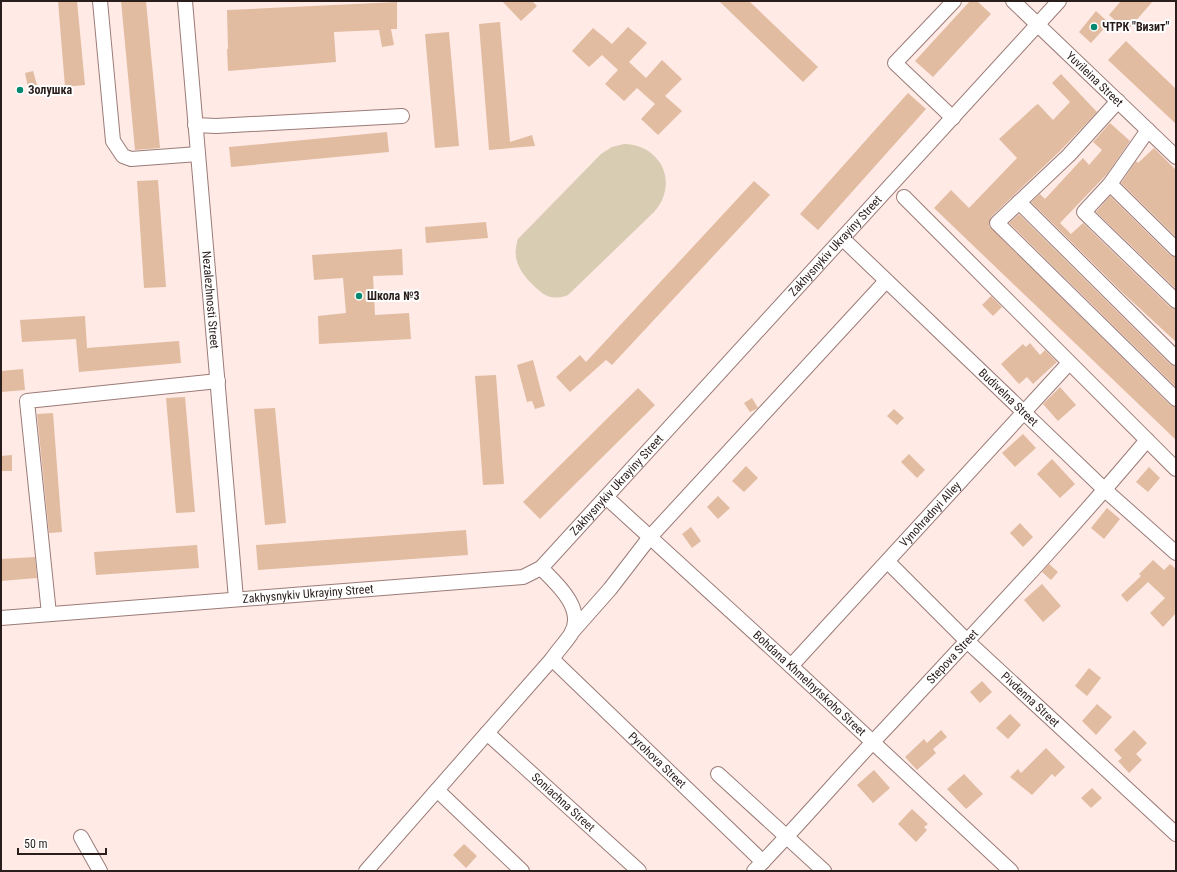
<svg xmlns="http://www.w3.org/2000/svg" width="1177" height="872" font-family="'Roboto Condensed',sans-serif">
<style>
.green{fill:#d8ccb2}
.building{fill:#e2bca1}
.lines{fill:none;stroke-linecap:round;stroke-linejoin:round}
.minor-casing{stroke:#9a7b77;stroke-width:16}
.minor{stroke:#fff;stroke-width:14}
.poi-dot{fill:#01896f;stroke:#fff;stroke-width:1.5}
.labels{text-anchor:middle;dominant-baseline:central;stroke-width:4;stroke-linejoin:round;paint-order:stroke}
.poi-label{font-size:12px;font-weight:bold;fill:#2a1e1c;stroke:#fff;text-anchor:start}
.street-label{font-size:12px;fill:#2a1e1c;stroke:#fff}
</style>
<rect width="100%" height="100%" fill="#ffeae6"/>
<path class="green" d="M624 144C662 145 679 184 654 212L568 295C550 302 542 294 530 282 518 269 512 257 518 239L601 154 612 147Z"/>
<g class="building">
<polygon points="58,1 77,1 85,85 65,87"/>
<polygon points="121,1 146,1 160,148 135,150"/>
<polygon points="502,1 532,1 537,6 521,21"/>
<polygon points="719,1 749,1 818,67 803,82"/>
<polygon points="970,1 977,1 991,14 933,77 915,61"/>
<polygon points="1121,1 1153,1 1127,31 1109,15"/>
<polygon points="397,2 397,29 391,29 394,45 382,47 379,30 334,32 336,62 228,71 227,49 228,49 227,10"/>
<polygon points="1096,11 1109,23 1091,43 1079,32"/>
<polygon points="500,22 510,142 532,135 535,146 489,150 479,24"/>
<polygon points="628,27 647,43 629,62 646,78 662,60 682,79 665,96 682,111 658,135 641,119 655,104 637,88 624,101 605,84 618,70 602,55 589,67 572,51 593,28 612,44"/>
<polygon points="449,32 459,146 435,148 425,34"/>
<polygon points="1126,41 1176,89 1176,124 1108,60"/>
<polygon points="33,71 37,85 28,87 25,73"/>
<polygon points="1061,74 1097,112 1061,150 991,217 989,226 1170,405 1176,407 1176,440 934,208 951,190 969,208 1017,158 999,139 1035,106 1038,104 1053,120 1070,102 1052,83"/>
<polygon points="908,93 926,109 818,230 800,214"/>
<polygon points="1110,123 1130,141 1107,174 1060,223 1071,234 1083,223 1170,307 1176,309 1176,342 1122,292 1031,202 1040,194 1045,199 1083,158 1089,165 1102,150 1093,142"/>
<polygon points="387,132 389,152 231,167 229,147"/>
<polygon points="1154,148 1176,170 1176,237 1121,183 1136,161 1138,163"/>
<polygon points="158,180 166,287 144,288 137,181"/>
<polygon points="754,181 770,195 612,365 606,360 570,392 556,377 580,355 586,362"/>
<polygon points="1110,196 1170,255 1176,257 1176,289 1096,212"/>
<polygon points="1019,214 1170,364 1176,367 1176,387 1009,223"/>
<polygon points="486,222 488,238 426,243 425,227"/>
<polygon points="402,249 403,275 373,276 375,315 409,313 411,339 319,344 318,316 346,313 343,278 314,280 312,255"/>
<polygon points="991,296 1002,307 993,316 982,305"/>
<polygon points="85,316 87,348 179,341 181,363 79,372 76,339 22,342 20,320"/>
<polygon points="1030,343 1040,355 1045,350 1057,362 1033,384 1027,377 1019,384 1001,364 1023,344 1026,347"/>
<polygon points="533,360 545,406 535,409 532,401 527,402 517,365"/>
<polygon points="23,369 25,390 1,392 1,371"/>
<polygon points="496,375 504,484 483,485 475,376"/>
<polygon points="1060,387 1076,405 1058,421 1043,404"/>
<polygon points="638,388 655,405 540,519 523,502"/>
<polygon points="185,397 195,512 176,513 166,398"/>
<polygon points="752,398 758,408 750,412 744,403"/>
<polygon points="275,408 286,523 265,525 254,409"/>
<polygon points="894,409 904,418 897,425 887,416"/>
<polygon points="53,413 62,532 49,533 37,414"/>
<polygon points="1023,434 1036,448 1015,467 1002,453"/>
<polygon points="909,454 925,470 917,478 901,462"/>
<polygon points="12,455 12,471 1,471 1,456"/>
<polygon points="1052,459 1075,484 1060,498 1037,474"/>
<polygon points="746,466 758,478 744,492 732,481"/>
<polygon points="1149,467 1160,478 1148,492 1136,482"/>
<polygon points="718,496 730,508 718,519 707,507"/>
<polygon points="1107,508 1120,519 1104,539 1091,528"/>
<polygon points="1020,523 1033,537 1023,547 1010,533"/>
<polygon points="691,527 701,541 692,548 682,534"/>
<polygon points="466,530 468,555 258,570 256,545"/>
<polygon points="197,545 199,568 96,575 94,552"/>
<polygon points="35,557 37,578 1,581 1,559"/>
<polygon points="1153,560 1164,570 1170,564 1176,569 1176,613 1163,627 1150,613 1165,598 1148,582 1127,602 1121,595 1141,576 1139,574"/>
<polygon points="1049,564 1058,572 1051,580 1042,572"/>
<polygon points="1042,584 1061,606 1043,622 1024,600"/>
<polygon points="1089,668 1101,678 1087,696 1075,686"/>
<polygon points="982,681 992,692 980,703 970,692"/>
<polygon points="1097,704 1112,717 1096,735 1082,721"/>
<polygon points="1010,714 1021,725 1008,739 996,728"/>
<polygon points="941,730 947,737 933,749 936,753 917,770 905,757 924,739 927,743"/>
<polygon points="1134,730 1147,743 1136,754 1142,760 1129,773 1118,761 1122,758 1114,750"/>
<polygon points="1046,748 1065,767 1055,777 1052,774 1032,795 1010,777 1018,769 1021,773"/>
<polygon points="874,770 890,788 873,803 857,785"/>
<polygon points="964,774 983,794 966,809 947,789"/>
<polygon points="1092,788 1102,798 1091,808 1081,798"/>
<polygon points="912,809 928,824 924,827 927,830 916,842 898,824"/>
<polygon points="464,844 477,856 466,868 453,855"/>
</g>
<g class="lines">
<g class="minor-casing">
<g id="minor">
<polyline points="100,1 113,141 123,156 131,159 198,154"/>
<path id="s1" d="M185 1 236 599"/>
<path id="s2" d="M1013 1 1176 157"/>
<polyline points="1118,101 1069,155 997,223 1176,399"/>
<polyline points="953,118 895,63 954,1"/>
<polyline points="195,125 216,126 402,116"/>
<polyline points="1148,130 1110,184 1084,212 1176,301"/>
<polyline points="1110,184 1176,249"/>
<polyline points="904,197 1176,469"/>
<polyline points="1019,202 1176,358"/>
<path id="s3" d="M843 239 1105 490 1176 553"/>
<path id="s4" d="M606 497 791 666 1011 871"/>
<path id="s5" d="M888 562 967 641 1176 834"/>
<polyline points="49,614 27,401 218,381"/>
<path id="s6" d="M1 618 523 577 541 568 1059 1"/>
<polyline points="572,632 610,589 650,537 886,281"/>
<path id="s7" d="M552 659 763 862"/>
<path id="s8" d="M791 666 1069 363"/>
<path id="s9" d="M487 733 639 871"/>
<polyline points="718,774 824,871"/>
<polyline points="437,790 522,871"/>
<polyline points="81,837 100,871"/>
<path d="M366 871 552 659C558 650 566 642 571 634 586 609 556 583 541 568"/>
<path id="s10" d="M754 871C800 824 842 774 887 727 975 632 1064 539 1147 440"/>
</g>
</g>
<use href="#minor" class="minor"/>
</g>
<g class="poi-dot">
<circle cx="1094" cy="27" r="4"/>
<circle cx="20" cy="90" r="4"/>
<circle cx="359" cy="296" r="4"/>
</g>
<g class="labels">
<g class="poi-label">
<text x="1102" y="27">ЧТРК "Визит"</text>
<text x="28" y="90">Золушка</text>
<text x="367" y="296">Школа №3</text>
</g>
<g class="street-label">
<text stroke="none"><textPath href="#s2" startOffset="113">Yuvileina Street</textPath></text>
<text stroke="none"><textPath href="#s6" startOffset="980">Zakhysnykiv Ukrayiny Street</textPath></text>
<text stroke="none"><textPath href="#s1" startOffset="300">Nezalezhnosti Street</textPath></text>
<text stroke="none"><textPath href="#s3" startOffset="229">Budivelna Street</textPath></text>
<text stroke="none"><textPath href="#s6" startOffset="656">Zakhysnykiv Ukrayiny Street</textPath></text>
<text stroke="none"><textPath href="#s8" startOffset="206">Vynohradnyi Alley</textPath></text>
<text stroke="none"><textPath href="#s6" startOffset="308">Zakhysnykiv Ukrayiny Street</textPath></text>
<text stroke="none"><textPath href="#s10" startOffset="292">Stepova Street</textPath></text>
<text stroke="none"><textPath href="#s4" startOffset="276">Bohdana Khmelnytskoho Street</textPath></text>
<text stroke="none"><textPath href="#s5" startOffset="198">Pivdenna Street</textPath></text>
<text stroke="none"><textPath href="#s7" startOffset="146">Pyrohova Street</textPath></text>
<text stroke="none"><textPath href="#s9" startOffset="103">Soniachna Street</textPath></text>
</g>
</g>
<rect width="1177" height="872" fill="none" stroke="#2a1e1c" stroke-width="4"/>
<path d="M18 848v6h88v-6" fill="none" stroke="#2a1e1c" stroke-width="2"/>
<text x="24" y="848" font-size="12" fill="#2a1e1c" stroke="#ffffff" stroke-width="3" paint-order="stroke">50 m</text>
</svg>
